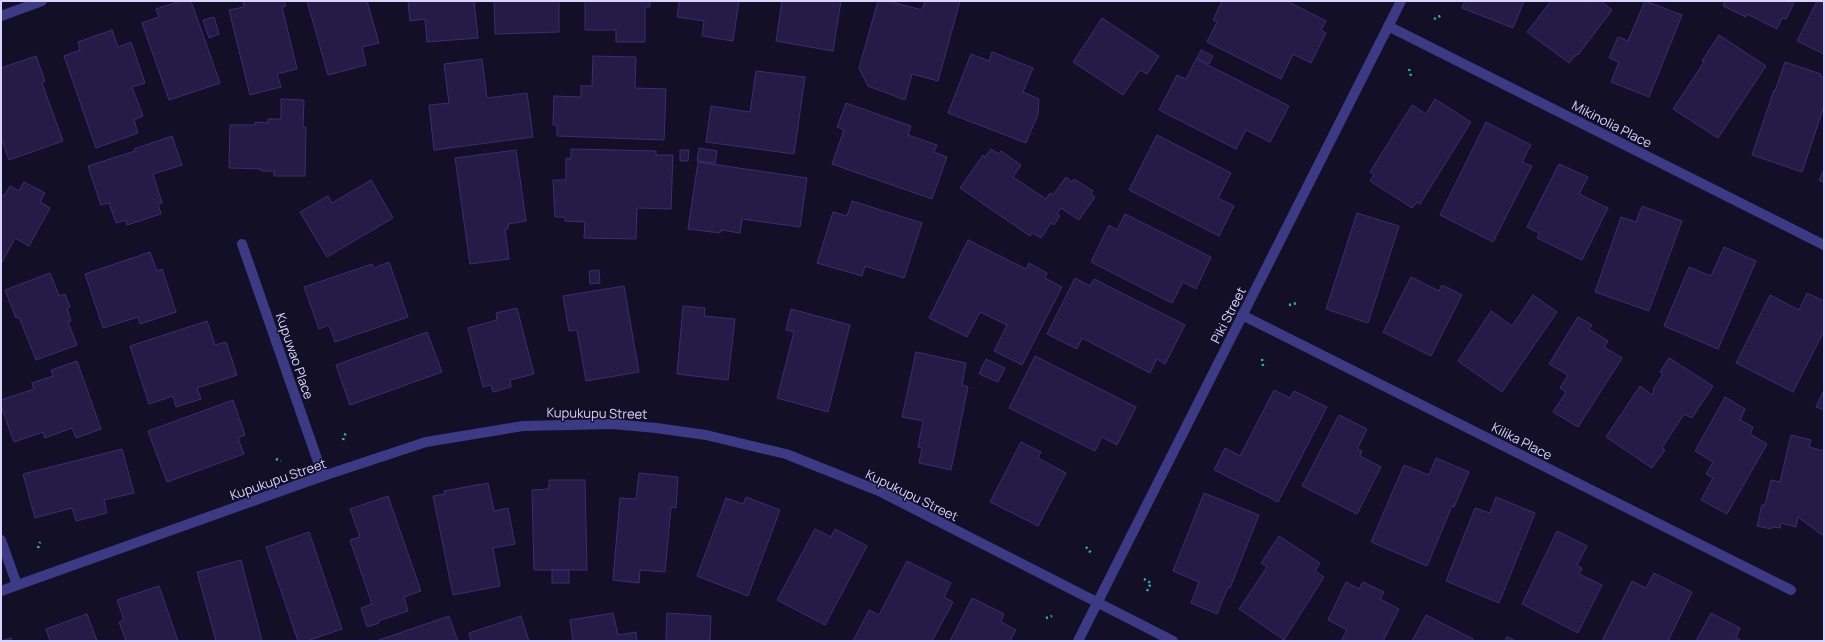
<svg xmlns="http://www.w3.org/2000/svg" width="1825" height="642" font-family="Manrope,sans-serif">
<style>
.building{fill:#241b47;stroke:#3b2d73}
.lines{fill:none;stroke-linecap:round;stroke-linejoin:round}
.path{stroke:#2fb8b0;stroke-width:2.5;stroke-dasharray:2 3;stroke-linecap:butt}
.street{stroke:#3d3a85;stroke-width:10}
.labels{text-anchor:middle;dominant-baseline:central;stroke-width:3;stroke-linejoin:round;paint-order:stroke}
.street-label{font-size:13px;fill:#d9d4ff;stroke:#130f26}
</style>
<rect width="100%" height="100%" fill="#130f26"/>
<g class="building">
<polygon points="181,1 191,1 220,83 169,100 142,23 159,17 156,9"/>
<polygon points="243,1 284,1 286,6 282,7 297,69 277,74 281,87 250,95 229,10 244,7"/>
<polygon points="307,1 367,1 379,43 362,47 366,65 328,75"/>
<polygon points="408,1 474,1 478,38 427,42 425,19 410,21"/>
<polygon points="494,1 559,1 559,32 495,34"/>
<polygon points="585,1 650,1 650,7 645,7 645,42 616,42 616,30 585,30"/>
<polygon points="677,1 739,1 733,41 702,36 704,21 677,17 679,2"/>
<polygon points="782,1 841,1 833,51 776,41"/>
<polygon points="878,1 888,1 922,10 925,1 960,1 938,81 912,74 905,100 868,86 859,68"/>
<polygon points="1222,1 1287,1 1326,21 1321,30 1326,33 1311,63 1293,54 1281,79 1207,42 1217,22 1213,20"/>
<polygon points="1465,1 1524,1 1513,28 1462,8"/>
<polygon points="1551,1 1588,1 1590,3 1591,1 1601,1 1612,10 1578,55 1577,54 1569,63 1527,32"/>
<polygon points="1645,1 1682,15 1649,97 1611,82 1619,62 1609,58 1618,37 1628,41"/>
<polygon points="1725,1 1795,1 1786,19 1782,18 1777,29 1747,14 1746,17 1723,6"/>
<polygon points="1817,1 1824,1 1824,54 1797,41"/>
<polygon points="214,17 219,34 209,38 203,20"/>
<polygon points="1102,18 1159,56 1147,74 1140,70 1123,95 1073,62"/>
<polygon points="112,30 118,47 131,42 145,83 132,87 143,116 134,120 138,133 96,148 64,56 80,50 78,42"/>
<polygon points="1719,35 1766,66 1718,138 1673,109 1704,62 1702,61"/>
<polygon points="1201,50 1213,56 1209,64 1197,58"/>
<polygon points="992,52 1033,68 1023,92 1039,99 1038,114 1026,143 948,113 971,54 989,61"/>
<polygon points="36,56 45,81 42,83 63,141 9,160 1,138 1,68"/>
<polygon points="593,56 636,57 635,88 666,89 664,140 557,136 557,125 553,125 554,96 581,97 581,86 592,86"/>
<polygon points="482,59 487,98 527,93 533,137 434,150 429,105 449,103 444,64"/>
<polygon points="1196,59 1289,106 1270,142 1246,130 1236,149 1159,110 1177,75 1186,79"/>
<polygon points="1785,62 1821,74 1820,76 1824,78 1824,109 1823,109 1802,172 1752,155 1774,90 1775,91"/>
<polygon points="756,71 805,77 794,154 706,142 711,106 750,112"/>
<polygon points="281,99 304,100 303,127 306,127 305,176 274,176 274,171 261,171 261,169 229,168 230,125 255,125 255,122 268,123 268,119 281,119"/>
<polygon points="1435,99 1471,122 1420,204 1417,202 1412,208 1370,181 1374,175 1370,172 1412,105 1426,114"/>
<polygon points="846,103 911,126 908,135 937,145 934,152 947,157 932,199 832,164 844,130 837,127"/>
<polygon points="1486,122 1531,145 1522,162 1532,166 1493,242 1440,215"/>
<polygon points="1157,135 1231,173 1218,198 1234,206 1219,236 1129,190"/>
<polygon points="172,136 182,165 153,174 162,203 158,204 161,214 127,225 126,220 116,223 109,203 101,205 88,166 135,151 134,149"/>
<polygon points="699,148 717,151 715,163 697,161"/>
<polygon points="571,149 656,151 656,155 673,155 671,209 637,208 636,239 584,238 585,222 565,221 565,217 555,217 553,180 566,180 566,158 571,159"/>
<polygon points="991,149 999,154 1001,151 1021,165 1013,177 1046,199 1050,193 1053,195 1066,177 1072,182 1074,179 1093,191 1091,194 1095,197 1079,220 1061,208 1057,214 1060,216 1054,225 1051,223 1041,238 1032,233 1030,236 960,188 983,155 985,157"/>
<polygon points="516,150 526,221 508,224 508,229 505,229 509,259 470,264 455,158"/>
<polygon points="680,150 689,150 688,161 680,161"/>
<polygon points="698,162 807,178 800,227 742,219 740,233 721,230 720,233 688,229"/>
<polygon points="1559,164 1588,177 1579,194 1608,208 1582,260 1537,238 1539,233 1527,227"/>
<polygon points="1824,170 1824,183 1819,180"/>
<polygon points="371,180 393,218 327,257 300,212 328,196 332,203"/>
<polygon points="24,182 45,193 40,202 50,208 29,246 15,238 1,264 1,195 4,196 10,186 19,191"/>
<polygon points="852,201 922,223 904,278 865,266 862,276 817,263 833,212 847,216"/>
<polygon points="1642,206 1682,221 1649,311 1595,292 1621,217 1636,222"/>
<polygon points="1357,213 1399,226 1368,323 1326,309"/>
<polygon points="1125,214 1211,257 1196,289 1183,282 1172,303 1091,262 1109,225 1117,230"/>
<polygon points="968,240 1026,269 1029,263 1047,273 1045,278 1062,287 1022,365 994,351 1007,325 980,312 967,337 929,318"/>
<polygon points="1724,247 1756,261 1718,349 1664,326 1689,267 1711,276"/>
<polygon points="150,252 157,271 162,269 176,312 140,324 138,317 103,328 85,274"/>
<polygon points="389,262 408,317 335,342 329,325 319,329 304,287 372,264 374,268"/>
<polygon points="599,270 600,283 590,284 589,271"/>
<polygon points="50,273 59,296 65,294 70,307 67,308 71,321 68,322 77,345 36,360 19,317 16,318 5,290"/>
<polygon points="1411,277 1439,291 1442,285 1462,295 1431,356 1383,332"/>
<polygon points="1075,278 1090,286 1094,279 1185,325 1165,364 1157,359 1150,373 1082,338 1077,349 1047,334"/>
<polygon points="624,286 639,372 586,381 577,330 569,331 563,296"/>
<polygon points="1807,293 1824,301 1824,331 1793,392 1736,363 1770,295 1799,310"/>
<polygon points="1533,295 1557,312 1502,392 1458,361 1491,311 1512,326"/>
<polygon points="683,306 705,308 704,316 735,319 728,380 677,374"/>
<polygon points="517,308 534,374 510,380 511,387 493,392 491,385 483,387 468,328 497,320 496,313"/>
<polygon points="791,309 850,325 828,412 777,398 794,332 786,330"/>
<polygon points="1578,317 1592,325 1589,329 1608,341 1604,347 1622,358 1578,427 1553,412 1566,392 1560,388 1568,375 1549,364"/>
<polygon points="207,321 215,345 226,342 237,375 197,388 201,399 176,407 173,396 149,404 130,346"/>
<polygon points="427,332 442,372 350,405 336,365"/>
<polygon points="916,352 966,363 962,385 968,387 951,470 919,463 922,448 918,447 923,421 902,417"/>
<polygon points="1035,356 1136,407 1117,445 1102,437 1095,451 1009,408"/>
<polygon points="1669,358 1713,386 1692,418 1684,414 1662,448 1665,450 1652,468 1606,437 1640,386 1652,395 1654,390 1653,389 1663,374 1660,372"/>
<polygon points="986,359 1005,368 998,382 979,374"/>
<polygon points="77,361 101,429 76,438 72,428 45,438 43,432 14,442 1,406 1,400 34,389 32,383 53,376 51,370"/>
<polygon points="1274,390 1290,398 1294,391 1327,407 1278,502 1214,470 1225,448 1240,456"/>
<polygon points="1824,390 1824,410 1816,407"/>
<polygon points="1725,397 1745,409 1740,420 1753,427 1750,434 1767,444 1727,514 1701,500 1713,478 1706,474 1713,462 1695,451"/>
<polygon points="233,400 245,435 238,438 244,454 167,482 148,431"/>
<polygon points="1339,415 1367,429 1357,449 1362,451 1360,456 1381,467 1357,514 1302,486"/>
<polygon points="1791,435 1811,440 1809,447 1824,451 1824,533 1822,535 1798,517 1796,527 1781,523 1780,528 1772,527 1771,529 1757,526 1762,505 1765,505 1771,480 1780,482"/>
<polygon points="1021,442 1041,452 1038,458 1066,473 1038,526 990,502"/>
<polygon points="122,449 134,493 104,500 107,513 76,521 72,508 35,518 23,474"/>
<polygon points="1436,458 1469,472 1454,507 1452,506 1427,566 1371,542 1404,465 1429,475"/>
<polygon points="639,473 678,477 676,508 671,507 665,572 640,570 639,583 613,580 620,498 636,499"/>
<polygon points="549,480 585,480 587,570 534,570 532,490 549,489"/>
<polygon points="488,483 494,511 508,508 515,544 493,548 500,586 453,595 433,496 445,494 444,491"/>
<polygon points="1204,493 1259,515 1230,588 1228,587 1217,614 1191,603 1199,582 1173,571"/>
<polygon points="388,496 421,591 404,597 408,611 378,621 379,623 367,627 361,608 372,604 350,540 360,537 350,509"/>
<polygon points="746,497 780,510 748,596 697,576 726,498 743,504"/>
<polygon points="1496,497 1535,513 1499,603 1446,581 1475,508 1490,513"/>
<polygon points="815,529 831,537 835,529 867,546 825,625 777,600"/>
<polygon points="1557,531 1587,546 1577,565 1582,568 1579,574 1602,585 1578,633 1522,604"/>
<polygon points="309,532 342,629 307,641 298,641 266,547"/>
<polygon points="1279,536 1320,563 1315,571 1324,577 1284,640 1239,609 1267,567 1261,563"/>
<polygon points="241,560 262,641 216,641 197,572"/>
<polygon points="907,561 951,583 944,597 953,602 932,641 853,641 869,610 879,615"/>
<rect x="552" y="570" width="17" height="13"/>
<polygon points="1654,573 1692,592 1668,641 1602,641 1632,581 1646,588"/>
<polygon points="1346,582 1359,589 1363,582 1384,592 1380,599 1399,609 1383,641 1341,641 1347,630 1328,620"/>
<polygon points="159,586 178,641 126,641 119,622 124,620 117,600"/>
<polygon points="972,598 1004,614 1001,622 1016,630 1010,641 950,641"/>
<polygon points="613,613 618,635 636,632 637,641 573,641 570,620"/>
<polygon points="667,613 711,616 710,641 666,641"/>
<polygon points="1711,613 1740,628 1736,638 1742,641 1696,641"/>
<polygon points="87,614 97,641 50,641 46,629"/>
<polygon points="1426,615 1473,639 1472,641 1412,641"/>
<polygon points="449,616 458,641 379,641 379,640"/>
<polygon points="521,616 529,641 471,641 469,633"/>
<polygon points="1507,637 1516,641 1505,641"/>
<polygon points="11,638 12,641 1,641"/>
</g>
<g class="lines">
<g class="path">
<polyline points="1434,19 1442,15"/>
<polyline points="1409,69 1411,76"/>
<polyline points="1289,305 1297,303"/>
<polyline points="1262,359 1263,366"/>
<polyline points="343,440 346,432"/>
<polyline points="276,459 281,461"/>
<polyline points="1086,547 1091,553"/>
<polyline points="38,548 40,542"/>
<polyline points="1144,579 1151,583 1146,593"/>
<polyline points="1046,618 1052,616"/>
</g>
<g class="street">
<polyline points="1,16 42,1"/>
<polyline points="1388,26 1824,245"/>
<polyline points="242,244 323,476"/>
<polyline points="1242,315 1791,590"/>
<polyline points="1,540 17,585"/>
<polyline points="1,591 323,476 426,442 523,426 612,424 656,428 706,435 786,454 879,491 1173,641"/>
<polyline points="1078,641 1401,1"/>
</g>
</g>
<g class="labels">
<g class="street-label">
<text transform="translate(1612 124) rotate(27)">Mikinolia Place</text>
<text transform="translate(1228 315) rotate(-63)">Piki Street</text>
<text transform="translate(295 356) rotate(71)">Kupuwao Place</text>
<text transform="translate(597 413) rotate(1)">Kupukupu Street</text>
<text transform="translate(1522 441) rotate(27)">Kilika Place</text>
<text transform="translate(278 479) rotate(-19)">Kupukupu Street</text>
<text transform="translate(912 495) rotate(26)">Kupukupu Street</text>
</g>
</g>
<rect width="1825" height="642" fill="none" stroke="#d9d4ff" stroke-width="4"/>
</svg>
